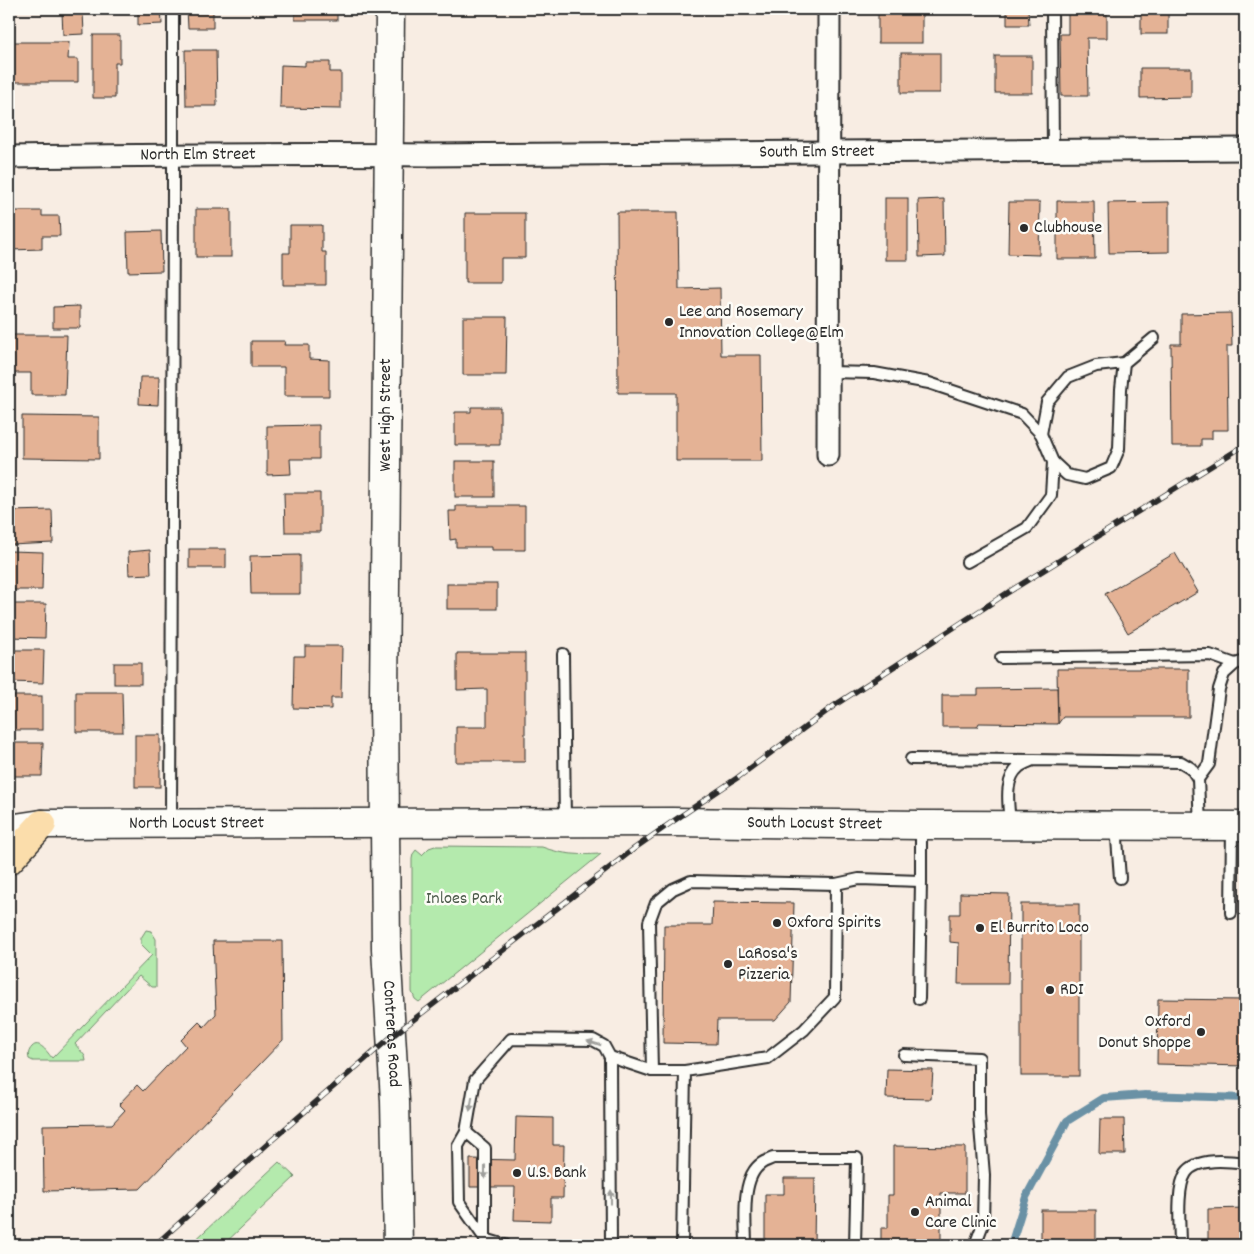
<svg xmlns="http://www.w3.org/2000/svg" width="1254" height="1254" font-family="Dekko,sans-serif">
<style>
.green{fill:#b4eaad;stroke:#708a6c}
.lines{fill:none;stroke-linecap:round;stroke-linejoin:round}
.stream{stroke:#6b91a5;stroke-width:8}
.building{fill:#e4b295;stroke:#2b2b2b}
.lane-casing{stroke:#2b2b2b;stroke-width:14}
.street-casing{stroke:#2b2b2b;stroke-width:25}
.secondary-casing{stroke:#2b2b2b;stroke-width:31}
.highway-casing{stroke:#2b2b2b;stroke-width:31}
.lane{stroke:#fdfcf7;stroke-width:10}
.street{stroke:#fdfcf7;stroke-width:21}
.secondary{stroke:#fdfcf7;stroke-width:28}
.highway{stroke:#fbddab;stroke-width:28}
.rail-casing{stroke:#2b2b2b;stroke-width:5.5}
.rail{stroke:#fdfcf7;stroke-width:4;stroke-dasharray:11;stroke-linecap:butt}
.oneway{fill:#9e9e9b}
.poi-dot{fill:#2b2b2b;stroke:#fdfcf7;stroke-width:2}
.labels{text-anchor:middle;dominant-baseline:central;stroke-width:5;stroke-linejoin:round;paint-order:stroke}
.street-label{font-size:18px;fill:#2b2b2b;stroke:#fdfcf7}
.poi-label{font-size:18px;fill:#2b2b2b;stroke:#fdfcf7;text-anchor:start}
.park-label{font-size:18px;fill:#4d5b4c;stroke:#fdfcf7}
</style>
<rect width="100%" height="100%" fill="#f8ede3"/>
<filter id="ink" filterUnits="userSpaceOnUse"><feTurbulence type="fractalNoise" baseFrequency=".02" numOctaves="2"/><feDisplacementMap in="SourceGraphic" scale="10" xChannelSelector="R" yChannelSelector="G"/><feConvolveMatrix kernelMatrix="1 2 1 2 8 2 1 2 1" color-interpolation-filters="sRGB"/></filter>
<g filter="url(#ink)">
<g class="green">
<path d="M435 846 542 847C564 855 578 855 601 854L419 1002 415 999 412 992V859L413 854 416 850 422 855 429 848Z"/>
<path d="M146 930 151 931 156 939V987H152L139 976 75 1044 85 1056 86 1061H33L29 1059C28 1055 28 1051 32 1047 39 1039 48 1053 52 1058L152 955 141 944V938Z"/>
<polygon points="279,1162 295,1177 223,1245 190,1245"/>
</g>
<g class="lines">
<polyline class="stream" points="1011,1245 1026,1197 1067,1121 1104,1098 1145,1095 1245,1098"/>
</g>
<g class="building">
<polygon points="138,9 161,9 162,24 138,25"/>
<polygon points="187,9 213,9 213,28 188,28"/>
<rect x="295" y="9" width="42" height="11"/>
<rect x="878" y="9" width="44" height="34"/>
<polygon points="1007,9 1028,9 1029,25 1007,25"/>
<polygon points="1068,9 1107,9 1107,38 1087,38 1088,96 1061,96 1060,34 1068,34"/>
<rect x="1141" y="9" width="27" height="25"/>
<polygon points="83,11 84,34 63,35 62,12"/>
<polygon points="93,35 120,35 120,63 115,63 115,98 93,98"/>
<polygon points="9,42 69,42 68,59 78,59 78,82 12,82 12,66 9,66"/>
<polygon points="185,50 216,50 217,106 186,106"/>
<rect x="901" y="53" width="39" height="40"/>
<rect x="995" y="56" width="37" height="37"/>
<polygon points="305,62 330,62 330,72 341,72 341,109 280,108 281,65 305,66"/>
<polygon points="1140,68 1191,68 1191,97 1140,98"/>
<rect x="885" y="198" width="23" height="62"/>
<polygon points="944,199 945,256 919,257 918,200"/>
<polygon points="1057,201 1094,201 1095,259 1057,259"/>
<polygon points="1009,202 1040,202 1039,255 1008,254"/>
<polygon points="1169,202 1169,252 1109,253 1108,203"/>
<rect x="196" y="209" width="35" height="48"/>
<polygon points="9,211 42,211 42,216 59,216 60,236 42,236 42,249 9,250"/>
<polygon points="617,212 678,212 679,289 720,288 721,355 761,355 762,461 676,461 676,393 618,393"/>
<polygon points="465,213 525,213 525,258 501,258 501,283 465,283"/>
<polygon points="290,225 322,225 322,252 326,252 326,285 283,285 283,253 290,253"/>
<polygon points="161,231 162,271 128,272 127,232"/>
<polygon points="80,306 80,328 53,328 53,307"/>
<polygon points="1231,313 1232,346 1227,346 1228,430 1212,430 1212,439 1201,439 1201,446 1172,446 1171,344 1181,344 1181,314"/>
<polygon points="463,317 507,317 506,375 463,375"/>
<polygon points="9,335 67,335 65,395 31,395 31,373 9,373"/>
<polygon points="251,341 285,341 284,345 309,345 309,359 329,360 329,396 284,396 284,367 251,367"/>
<polygon points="140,377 159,377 158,405 139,404"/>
<polygon points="471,407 500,407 500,445 455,445 455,412 471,412"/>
<polygon points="22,416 99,417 99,459 22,458"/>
<polygon points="319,425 319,459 290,459 291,474 267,475 267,426"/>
<rect x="455" y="461" width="39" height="36"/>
<polygon points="284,493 320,493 320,532 285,532"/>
<polygon points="456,506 525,506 525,550 492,550 492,547 456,547 456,539 450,540 449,511 456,511"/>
<polygon points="52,510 53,543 10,545 9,511"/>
<rect x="189" y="549" width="37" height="19"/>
<polygon points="150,550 151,574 129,575 128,552"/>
<polygon points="10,551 43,552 42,590 9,590"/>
<polygon points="1175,553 1198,592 1128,633 1105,594"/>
<polygon points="300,555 300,594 251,594 250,556"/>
<rect x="447" y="584" width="50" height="25"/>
<polygon points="9,604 46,604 45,638 9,637"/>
<polygon points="305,646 342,646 341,698 331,698 331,709 293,708 294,656 305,656"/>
<polygon points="10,650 44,650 43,683 9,682"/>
<polygon points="457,653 525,653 525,762 456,762 456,727 487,727 487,689 457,690"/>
<rect x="114" y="663" width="27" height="21"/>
<polygon points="1057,669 1189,669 1189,717 1063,717 1058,724"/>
<polygon points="1057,688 1058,724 979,723 977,727 942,727 942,695 978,695 978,689"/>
<polygon points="76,692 122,692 123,732 76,732"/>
<rect x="9" y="696" width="33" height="34"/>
<rect x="135" y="735" width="25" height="52"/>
<polygon points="9,743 43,743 42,776 9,776"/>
<polygon points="960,893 1009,894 1008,984 958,984 959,943 950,942 950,914 960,914"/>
<polygon points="713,902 794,903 791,1002 775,1020 717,1020 716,1044 663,1043 664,925 712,925"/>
<rect x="1021" y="904" width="58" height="172"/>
<polygon points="213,941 282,941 283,1040 140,1189 44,1191 43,1125 112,1124 125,1110 119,1104 137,1085 143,1091 186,1046 181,1040 199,1022 204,1027 216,1014"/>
<polygon points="1158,999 1245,1000 1245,1066 1157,1064"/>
<polygon points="887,1069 933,1070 931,1099 886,1098"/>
<polygon points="516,1117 553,1118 553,1145 564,1145 563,1198 551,1198 551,1221 514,1220 515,1187 470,1187 470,1159 515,1160"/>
<polygon points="1100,1119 1124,1119 1125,1154 1099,1154"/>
<polygon points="893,1146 965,1147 965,1193 941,1193 941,1245 881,1245 881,1228 888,1228 888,1195 893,1195"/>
<polygon points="784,1178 815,1178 814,1245 749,1245 749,1240 765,1240 765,1194 784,1194"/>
<polygon points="1245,1208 1245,1245 1208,1245 1208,1209"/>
<rect x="1041" y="1210" width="55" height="35"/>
</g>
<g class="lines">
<g class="lane-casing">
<g id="lane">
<polyline points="1052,9 1053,150"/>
<polyline points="828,372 874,373 929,383 1022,414 1041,434 1053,462 1051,495 1027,528 967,562"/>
<polyline points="1041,434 1047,402 1068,377 1096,366 1124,363"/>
<polyline points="1053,462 1067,475 1085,479 1111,468 1119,449 1121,389 1124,363 1154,338"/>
<polyline points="563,654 565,822"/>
<polyline points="1001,658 1210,655 1235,664"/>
<polyline points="911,759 1032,760"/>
<polyline points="1198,779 1209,764 1219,689 1224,674 1235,664 1245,661"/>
<polyline points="171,823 173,188 173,9"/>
<path d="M1010 824C1009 806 1003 780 1019 767 1023 764 1029 762 1033 760L1181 762 1191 768 1198 779 1200 826"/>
<polyline points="1116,826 1120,878"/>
<polyline points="1231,913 1232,827"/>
<polyline points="919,999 921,881"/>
<polyline points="904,1055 979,1058 979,1115 984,1175 983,1224 975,1245"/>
<polyline points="610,1057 652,1071 685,1071"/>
<polyline points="652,1071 649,922 656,903 673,889 691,881 836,884"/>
<polyline points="466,1132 485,1148 485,1239"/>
<polyline points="505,1245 485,1239 459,1202 458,1146 466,1132 475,1080 511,1039 593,1040 604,1046 610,1057 611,1245"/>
<polyline points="682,1245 685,1071 768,1058 804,1030 835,997 836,884 859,879 921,881 921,826"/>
<path d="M746 1245C746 1223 740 1177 762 1163 765 1161 769 1160 773 1158H857L855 1245"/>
<path d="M1180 1245C1180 1227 1176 1188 1186 1173 1197 1157 1229 1161 1245 1163"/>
</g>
</g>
<g class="street-casing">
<g id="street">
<path id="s1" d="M9 157C149 155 289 154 429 155L1245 149"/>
<polyline points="828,455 829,9"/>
</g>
</g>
<g class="secondary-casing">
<g id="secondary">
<path id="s2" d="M390 9 384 700 386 949 395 1101 398 1245"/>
<path id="s3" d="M9 829 42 824 672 822 921 825 1245 826"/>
</g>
</g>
<g class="highway-casing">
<polyline id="highway" points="9,860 42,824"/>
</g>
<use href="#lane" class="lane"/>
<use href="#street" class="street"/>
<use href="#secondary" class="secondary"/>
<use href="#highway" class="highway"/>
<g class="rail-casing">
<polyline id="rail" points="155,1245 272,1140 391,1037 635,848 672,822 737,778 835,705 1007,593 1245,445"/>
</g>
<use href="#rail" class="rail"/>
</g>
<defs><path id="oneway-solid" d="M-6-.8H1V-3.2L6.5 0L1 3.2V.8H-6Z" transform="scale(1.25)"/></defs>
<g class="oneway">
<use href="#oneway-solid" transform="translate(594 1043) rotate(-163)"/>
<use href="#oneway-solid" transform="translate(471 1104) rotate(100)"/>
<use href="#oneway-solid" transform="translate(485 1172) rotate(90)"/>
<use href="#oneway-solid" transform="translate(611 1197) rotate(-90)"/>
</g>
</g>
<g class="poi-dot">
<circle cx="1024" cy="228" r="5"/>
<circle cx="669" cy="322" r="5"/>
<circle cx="777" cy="923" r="5"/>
<circle cx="980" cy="928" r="5"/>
<circle cx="728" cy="964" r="5"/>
<circle cx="1050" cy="990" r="5"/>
<circle cx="1201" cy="1032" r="5"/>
<circle cx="517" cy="1173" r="5"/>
<circle cx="915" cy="1212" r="5"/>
</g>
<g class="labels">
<g class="street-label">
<text stroke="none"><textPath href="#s1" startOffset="808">South Elm Street</textPath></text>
<text stroke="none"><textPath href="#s1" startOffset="189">North Elm Street</textPath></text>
<text transform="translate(386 415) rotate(-90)">West High Street</text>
<text stroke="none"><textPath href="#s3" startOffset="806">South Locust Street</textPath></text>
<text stroke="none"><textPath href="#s3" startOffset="188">North Locust Street</textPath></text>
<text stroke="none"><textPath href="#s2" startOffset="1025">Contreras Road</textPath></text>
</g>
<g class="poi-label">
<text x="1034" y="228">Clubhouse</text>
<text x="679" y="312">Lee and Rosemary<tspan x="679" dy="21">Innovation College@Elm</tspan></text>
<text x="787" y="923">Oxford Spirits</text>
<text x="990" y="928">El Burrito Loco</text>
<text x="738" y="954">LaRosa's<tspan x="738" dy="21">Pizzeria</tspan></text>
<text x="1060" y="990">RDI</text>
<text x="1191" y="1022" text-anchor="end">Oxford<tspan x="1191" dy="21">Donut Shoppe</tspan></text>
<text x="527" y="1173">U.S. Bank</text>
<text x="925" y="1202">Animal<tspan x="925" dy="21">Care Clinic</tspan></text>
</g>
<g class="park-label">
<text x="464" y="899">Inloes Park</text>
</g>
</g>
<rect width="1254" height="1254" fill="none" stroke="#fdfcf7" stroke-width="30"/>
<rect x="15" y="15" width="1224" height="1224" fill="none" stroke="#2b2b2b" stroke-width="2" filter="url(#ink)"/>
</svg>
